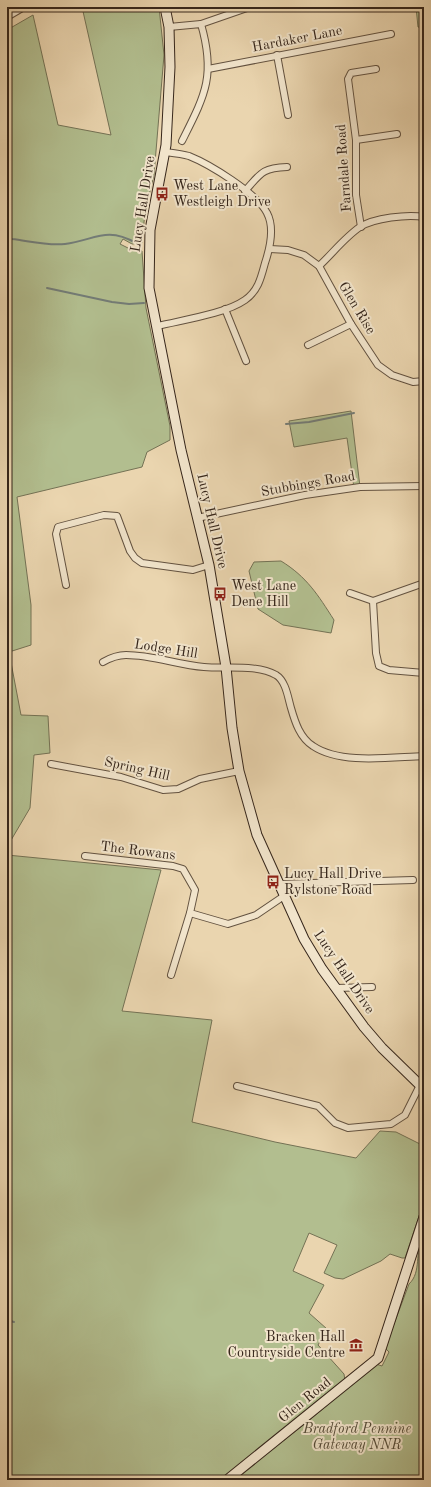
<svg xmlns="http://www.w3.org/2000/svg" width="431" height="1487" font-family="'Old Standard TT',serif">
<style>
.green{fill:#b2be8f;stroke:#747255}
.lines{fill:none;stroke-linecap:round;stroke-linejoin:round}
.stream{stroke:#737c77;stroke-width:2}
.street-casing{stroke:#635240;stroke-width:8}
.secondary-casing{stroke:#36261b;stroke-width:11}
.street{stroke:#f1e4cb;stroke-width:6}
.secondary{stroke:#f1e4cb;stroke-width:9}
.labels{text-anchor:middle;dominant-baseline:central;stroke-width:4;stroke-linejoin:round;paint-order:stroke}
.street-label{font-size:14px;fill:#36261b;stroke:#f1e4cb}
.poi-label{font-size:14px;fill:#36261b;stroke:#f1e4cb;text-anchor:start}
.park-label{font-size:14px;font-style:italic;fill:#554c38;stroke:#f1e4cb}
</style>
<rect width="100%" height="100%" fill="#ead5af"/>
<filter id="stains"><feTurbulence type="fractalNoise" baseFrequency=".005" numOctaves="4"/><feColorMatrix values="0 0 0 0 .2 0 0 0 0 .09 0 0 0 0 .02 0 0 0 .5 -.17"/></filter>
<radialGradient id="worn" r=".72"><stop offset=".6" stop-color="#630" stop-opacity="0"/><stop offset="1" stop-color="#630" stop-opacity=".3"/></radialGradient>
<g class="green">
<polygon points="82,7 159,7 164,55 154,175 145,212 142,243 132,244 123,239 120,244 128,248 142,251 146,308 170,426 170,440 147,452 142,467 17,497 31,605 31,645 9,652 21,715 48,716 50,753 34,755 30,808 7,847 7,30 33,15 58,125 111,135"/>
<polygon points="416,7 424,7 424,28 418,27"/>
<polygon points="351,411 360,487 354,488 347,438 294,447 289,421"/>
<path d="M281 561C307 577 318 595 334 620L331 633 283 625 258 609 249 571 254 562Z"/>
<polygon points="7,855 161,870 122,1011 212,1020 192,1122 275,1142 356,1158 380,1131 396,1132 424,1146 424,1201 405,1258 402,1258 390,1254 381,1261 343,1279 335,1278 324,1273 337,1245 309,1233 293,1271 324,1285 309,1313 327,1329 318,1345 344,1374 345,1381 252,1458 221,1480 7,1480"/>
<path d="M423 1238 424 1480H233L306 1423 376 1364 382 1366 389 1352 385 1348 409 1284C422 1272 414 1252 423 1238Z"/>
</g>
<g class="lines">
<g class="stream">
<path d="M7 237 12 239C29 241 47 246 65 244 95 240 106 226 136 243"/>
<polyline points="47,288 112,302 129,304 144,303"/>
<polyline points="286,424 309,422 354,413"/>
<polyline points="7,1320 14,1322"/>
</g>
<g class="street-casing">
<g id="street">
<polyline points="31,7 39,7"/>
<polyline points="7,17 24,7"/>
<polyline points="201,24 250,7"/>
<path d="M169 27 201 24C216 76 205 95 182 141"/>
<polyline points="277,55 288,115"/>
<polyline points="208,69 391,34"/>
<polyline points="356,140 397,134"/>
<path d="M245 191C261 173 262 168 287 167"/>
<polyline points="361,227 356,195 356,140 348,79 351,73 376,69"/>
<polyline points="270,249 288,250 304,255 319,266 351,324 378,365 392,375 413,382 424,381"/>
<path d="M319 266C332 254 345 237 360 227 374 218 407 214 424 217"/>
<polyline points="225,309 246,361"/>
<path d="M158 326C182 320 225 314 245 300 258 291 261 278 265 263 270 248 275 228 267 213 257 193 209 164 189 156 182 154 173 153 165 152"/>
<polyline points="308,345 351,324"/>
<polyline points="197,518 305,495 360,487 424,486"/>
<polyline points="424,583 373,601 376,653 379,666 389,670 424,673"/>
<polyline points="66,585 56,534 58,527 104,515 117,516 130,551 135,558 142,563 193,570 209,565"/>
<polyline points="350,593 373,601"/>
<path d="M103 662C110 658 118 655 126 655 153 655 178 665 204 667 227 669 256 664 276 675 286 681 288 698 291 708 295 722 300 738 313 746 341 765 392 757 424 756"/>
<polyline points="51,764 121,777 163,790 178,789 200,779 239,771"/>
<polyline points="85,856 173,866 183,869 195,890 190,913 228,924 256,915 284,896"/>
<polyline points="278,884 413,880"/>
<polyline points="171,975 190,913"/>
<polyline points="336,988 372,987"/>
<polyline points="237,1086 318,1106 335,1123 348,1128 391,1124 405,1115 420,1085"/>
</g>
</g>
<g class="secondary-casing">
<g id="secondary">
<polyline points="165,7 169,27 170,67 166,145 150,230 149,288 181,450 209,565 226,667 232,728 239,771 257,835 304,939 322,969 364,1027 382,1048 424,1089"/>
<polyline points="227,1480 378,1358 424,1217"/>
</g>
</g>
<use href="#street" class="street"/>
<use href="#secondary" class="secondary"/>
</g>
<defs>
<g id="bus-bare" transform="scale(1.08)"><path d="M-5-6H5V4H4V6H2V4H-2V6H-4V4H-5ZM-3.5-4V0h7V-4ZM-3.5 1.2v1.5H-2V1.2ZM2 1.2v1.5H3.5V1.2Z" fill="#8f2418" stroke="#f1e4cb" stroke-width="2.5" paint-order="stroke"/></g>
<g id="museum-bare" transform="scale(1.08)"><path d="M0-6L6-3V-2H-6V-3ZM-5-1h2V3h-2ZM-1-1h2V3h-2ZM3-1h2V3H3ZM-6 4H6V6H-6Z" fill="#8f2418" stroke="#f1e4cb" stroke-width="2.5" paint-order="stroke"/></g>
</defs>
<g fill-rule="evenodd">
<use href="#bus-bare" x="162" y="194"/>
<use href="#bus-bare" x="220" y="594"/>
<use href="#bus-bare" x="273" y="882"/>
<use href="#museum-bare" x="356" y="1345"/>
</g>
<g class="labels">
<g class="street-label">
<text transform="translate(297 39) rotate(-11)">Hardaker Lane</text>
<text transform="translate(344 168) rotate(-94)">Farndale Road</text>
<text transform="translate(143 204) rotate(-81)">Lucy Hall Drive</text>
<text transform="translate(357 308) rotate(59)">Glen Rise</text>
<text transform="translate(308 484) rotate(-10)">Stubbings Road</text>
<text transform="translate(212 521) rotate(77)">Lucy Hall Drive</text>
<text transform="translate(166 649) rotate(9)">Lodge Hill</text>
<text transform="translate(137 769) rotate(13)">Spring Hill</text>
<text transform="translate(138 851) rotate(7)">The Rowans</text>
<text transform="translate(344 972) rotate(56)">Lucy Hall Drive</text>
<text transform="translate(305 1400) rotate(-39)">Glen Road</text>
</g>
<g class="poi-label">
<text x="173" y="186">West Lane<tspan x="173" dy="16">Westleigh Drive</tspan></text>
<text x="231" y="586">West Lane<tspan x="231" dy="16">Dene Hill</tspan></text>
<text x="284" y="874">Lucy Hall Drive<tspan x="284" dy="16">Rylstone Road</tspan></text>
<text x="345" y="1337" text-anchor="end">Bracken Hall<tspan x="345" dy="16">Countryside Centre</tspan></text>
</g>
<g class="park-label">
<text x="357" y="1429">Bradford Pennine<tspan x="357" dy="16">Gateway NNR</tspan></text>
</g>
</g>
<rect width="431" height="1487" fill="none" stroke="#ead5af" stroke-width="24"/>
<rect x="8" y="8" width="415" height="1471" fill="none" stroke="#36261b" stroke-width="2"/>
<rect x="12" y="12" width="407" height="1463" fill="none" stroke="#36261b"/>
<rect width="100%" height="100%" filter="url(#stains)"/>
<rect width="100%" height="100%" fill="url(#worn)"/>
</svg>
